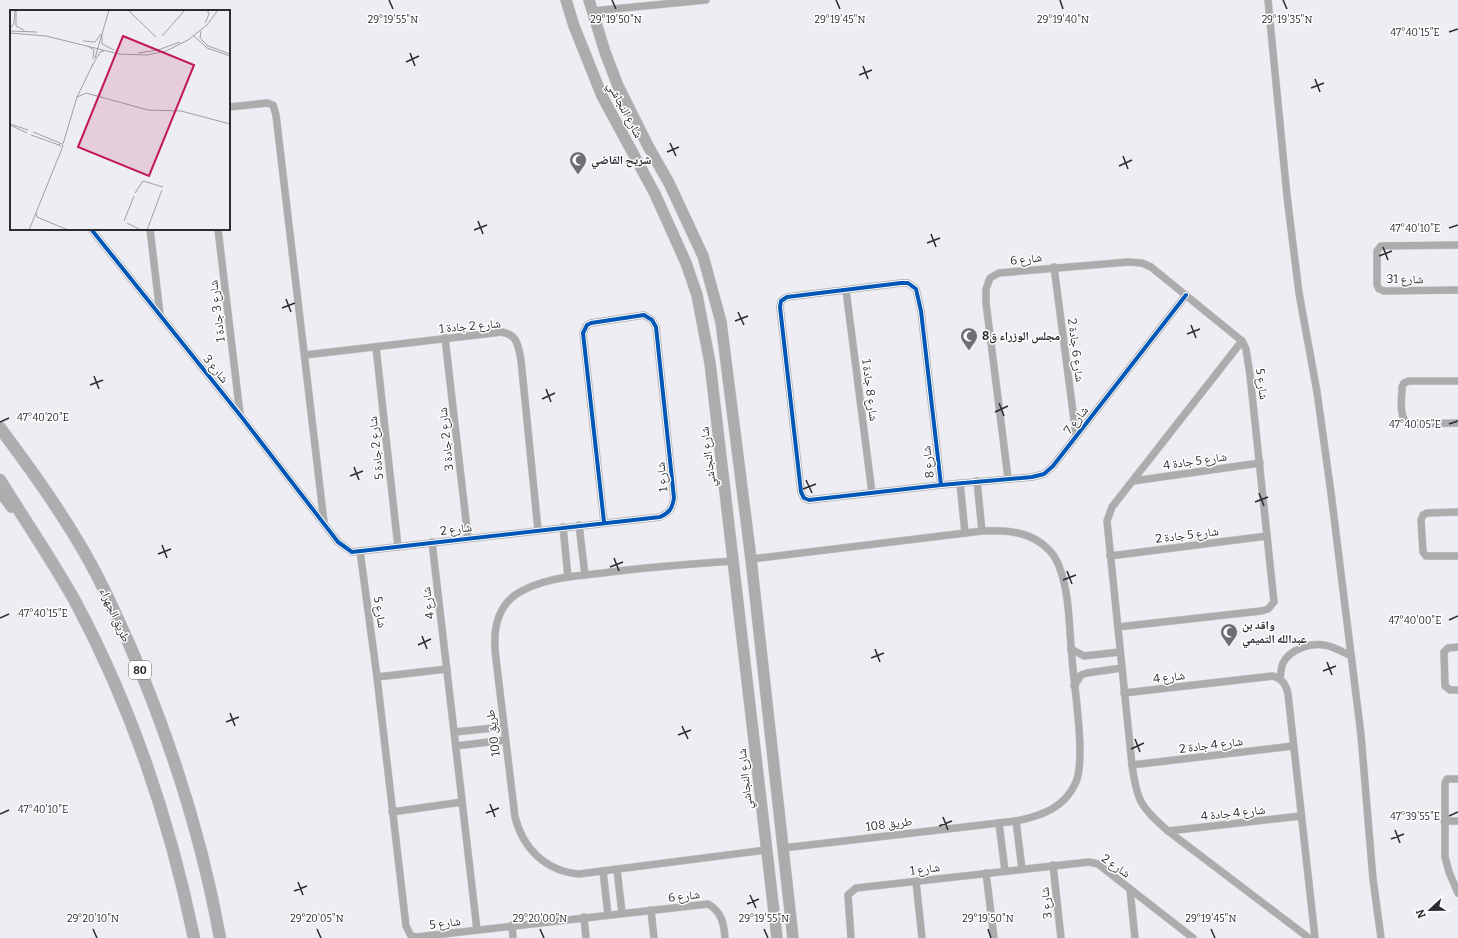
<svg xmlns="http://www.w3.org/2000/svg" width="1458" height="938" font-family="Bitter,'Noto Naskh Arabic',serif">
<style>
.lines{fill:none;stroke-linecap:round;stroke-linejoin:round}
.minor-casing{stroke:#cbcbcf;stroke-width:8}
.tertiary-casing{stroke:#cbcbcf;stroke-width:10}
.secondary-casing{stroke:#cbcbcf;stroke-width:12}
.trunk-casing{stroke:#cbcbcf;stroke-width:13}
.minor{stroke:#acacad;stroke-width:7}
.tertiary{stroke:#acacad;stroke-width:9}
.secondary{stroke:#acacad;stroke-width:11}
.trunk{stroke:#aeadaf;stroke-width:12}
.cycleway-casing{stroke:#fff;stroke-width:6}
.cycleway{stroke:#0057b8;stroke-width:4}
.ticks{fill:none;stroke:#2a2b2e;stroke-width:1.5}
.labels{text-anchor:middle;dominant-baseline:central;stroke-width:3;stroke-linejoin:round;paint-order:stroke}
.shield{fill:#fff;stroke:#6a6b6d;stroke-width:1}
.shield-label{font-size:11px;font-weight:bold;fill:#2a2b2e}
.street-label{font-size:12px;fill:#2a2b2e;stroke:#fff}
.poi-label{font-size:12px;font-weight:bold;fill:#2a2b2e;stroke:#fff;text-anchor:start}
.inset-road{fill:none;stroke:#9f9fa4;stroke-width:1}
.view{fill:#c2185b;fill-opacity:0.15;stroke:#c2185b;stroke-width:2}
.inset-edge{fill:none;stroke:#2a2b2e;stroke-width:2}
.ticks-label{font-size:10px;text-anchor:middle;fill:#2a2b2e;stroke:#fff;stroke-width:3;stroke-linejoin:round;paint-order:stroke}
</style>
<rect width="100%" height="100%" fill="#ededf3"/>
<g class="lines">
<g class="minor-casing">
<g id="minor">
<polyline points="1268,0 1287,196 1299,293 1317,392 1331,493 1361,735 1373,879 1381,938"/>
<polyline points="592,11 706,0"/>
<polyline points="229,107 267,103 273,105 276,115 324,522"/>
<path d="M91 229 240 415 338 542 352 552 660 517C670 512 672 509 674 498L656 327 652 320 644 315 591 323 587 325 583 333 604 522"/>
<polyline points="150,229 160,314"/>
<polyline points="218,229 240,414"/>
<polyline points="1458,245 1381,246 1377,251 1377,285 1379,289 1384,291 1458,290"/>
<polyline points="1054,267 1076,435"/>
<polyline points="846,290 872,493"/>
<polyline points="445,338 468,538"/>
<path d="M1242 341 1112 507 1107 521 1132 765C1137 802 1141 807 1168 831L1309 938"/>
<polyline points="376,347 398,547"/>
<path d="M305 355 502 332C518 335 518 346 521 360L538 530"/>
<path d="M1458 381H1409L1404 383 1402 387C1402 398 1398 419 1409 424L1458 423"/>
<polyline points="1008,478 986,303 986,289 990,278 999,273 1128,262 1142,263 1151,267 1242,341 1246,349 1250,375 1274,602 1268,609 1261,611 1118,627"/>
<polyline points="977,481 982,531"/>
<polyline points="1133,481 1260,463"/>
<polyline points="960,483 965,533"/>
<polyline points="941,485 921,311 916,289 908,283 901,283 787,297 781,301 780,307 801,492 804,498 809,500 941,485 1032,477 1044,474 1053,466 1186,295"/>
<polyline points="1458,512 1427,513 1423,515 1421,520 1423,552 1426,556 1458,556"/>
<polyline points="579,525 585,575"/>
<polyline points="563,527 568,577"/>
<polyline points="432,542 477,930"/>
<path d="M360 551 377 677 406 926 411 936 417 937 708 904C722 912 724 924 725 938"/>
<polyline points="1110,556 1267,536"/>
<path d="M751 559 982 531C1007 530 1031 531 1049 550 1053 554 1057 561 1059 566 1070 594 1069 628 1072 658 1074 687 1086 758 1076 782 1065 808 1041 816 1016 821L783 848"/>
<path d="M734 561C690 564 646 567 603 573 574 576 540 578 515 595 494 611 493 636 496 659L515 817C523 849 546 871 579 874L766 850"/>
<polyline points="1458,647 1448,648 1444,652 1445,686 1450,690 1458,690"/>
<polyline points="1071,649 1084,656 1120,652"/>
<polyline points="377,677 447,669"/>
<path d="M1280 678C1281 674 1281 667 1283 663 1290 649 1310 643 1324 645 1333 646 1343 652 1351 656"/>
<polyline points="1074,686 1081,675 1087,673 1122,668"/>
<path d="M1124 693 1273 676C1282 679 1286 684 1288 694L1315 938"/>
<polyline points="455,732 503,727"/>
<polyline points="456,746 505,740"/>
<polyline points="1132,765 1293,746"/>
<polyline points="1458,779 1447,779 1445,783 1445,857 1449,872 1458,893"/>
<polyline points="392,812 462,802"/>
<polyline points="1016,821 1022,869"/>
<polyline points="1444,821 1458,821"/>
<polyline points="999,823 1005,871"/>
<polyline points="1168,831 1301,816"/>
<polyline points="1053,865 1061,938"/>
<polyline points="617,869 622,913"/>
<polyline points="603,871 608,915"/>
<polyline points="986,873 994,938"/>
<polyline points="916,882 922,938"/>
<polyline points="1130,890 1135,938"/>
<polyline points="651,910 654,938"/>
<polyline points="584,917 586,938"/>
<polyline points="512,925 513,938"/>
<polyline points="851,938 848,895 856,888 1089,862 1098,864 1193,938"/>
</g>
</g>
<g class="tertiary-casing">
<polyline id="tertiary" points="0,493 11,508"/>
</g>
<g class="secondary-casing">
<g id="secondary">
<polyline points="566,0 574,26 602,96 655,194 686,263 697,295 710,363 777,938"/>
<polyline points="589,0 605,52 618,86 648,146 669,183 703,256 721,322 751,559 793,938"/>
</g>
</g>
<g class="trunk-casing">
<g id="trunk">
<path d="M0 428C27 464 54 501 77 540 98 574 114 610 130 646 170 739 202 838 220 938"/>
<path d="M0 480C25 521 53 561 76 603 132 708 170 822 194 938"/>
</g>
</g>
<use href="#minor" class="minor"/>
<use href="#tertiary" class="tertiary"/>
<use href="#secondary" class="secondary"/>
<use href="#trunk" class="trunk"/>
<g class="cycleway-casing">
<g id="cycleway">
<path d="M91 229 240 415 338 542 352 552 660 517C670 512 672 509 674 498L656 327 652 320 644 315 591 323 587 325 583 333 604 522"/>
<polyline points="941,485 921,311 916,289 908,283 901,283 787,297 781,301 780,307 801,492 804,498 809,500 941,485 1032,477 1044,474 1053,466 1186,295"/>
</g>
</g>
<use href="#cycleway" class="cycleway"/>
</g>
<path class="ticks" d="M389 0 393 9M612 0 616 9M836 0 840 9M1060 0 1063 9M1283 0 1287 9M1449 32 1458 29M410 53 415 66M406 62 419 56M863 66 868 79M859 75 872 70M1315 79 1320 92M1311 88 1324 83M670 143 676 156M667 152 679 147M1123 156 1128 169M1119 166 1132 160M478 221 483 234M1449 228 1458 225M474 230 487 225M931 234 936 247M927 243 940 238M1383 247 1388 260M1379 256 1392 251M286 299 291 312M282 308 295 303M738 312 744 325M735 321 748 316M1191 325 1196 338M1187 334 1200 329M94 376 99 389M90 385 103 380M546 389 551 402M542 399 555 393M999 403 1004 416M995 412 1008 406M0 422 9 418M1449 424 1458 421M354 467 359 480M350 476 363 471M806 480 812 493M803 489 816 484M1259 493 1264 506M1255 502 1268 497M162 545 167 558M158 554 171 549M614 558 619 571M610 567 623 562M1067 571 1072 584M1063 580 1076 575M0 618 9 614M1449 620 1458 616M422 636 427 649M418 645 431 639M875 649 880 662M871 658 884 653M1327 662 1332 675M1323 671 1336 666M230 713 235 726M226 722 239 717M682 726 688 739M678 735 691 730M1135 739 1140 752M1131 749 1144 743M490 804 495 817M486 813 499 808M0 814 9 810M1449 816 1458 812M943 817 948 830M939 826 952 821M1395 830 1400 843M1391 839 1404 834M298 882 303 895M294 891 307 886M750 895 756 908M747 904 759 899M93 929 97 938M317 929 321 938M540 929 544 938M764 929 768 938M988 929 991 938M1211 929 1215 938"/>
<defs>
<g id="mosque-pin" transform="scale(0.9)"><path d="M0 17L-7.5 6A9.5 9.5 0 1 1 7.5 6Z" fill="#6e6f73" stroke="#fff"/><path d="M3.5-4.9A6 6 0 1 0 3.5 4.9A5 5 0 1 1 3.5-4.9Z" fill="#fff"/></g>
</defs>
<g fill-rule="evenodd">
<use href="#mosque-pin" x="578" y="160"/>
<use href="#mosque-pin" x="969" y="336"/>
<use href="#mosque-pin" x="1229" y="632"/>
</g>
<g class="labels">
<rect class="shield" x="129" y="661" width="22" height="18" rx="3"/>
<g class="shield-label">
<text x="140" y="670">80</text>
</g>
<g class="street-label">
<text transform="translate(625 110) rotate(62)">شارع النجاشي</text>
<text transform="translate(1026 259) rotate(-6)">شارع 6</text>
<text transform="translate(1405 279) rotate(1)">شارع 31</text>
<text transform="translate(217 311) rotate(-97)">شارع 3 جادة 1</text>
<text transform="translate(470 326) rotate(-5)">شارع 2 جادة 1</text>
<text transform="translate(1076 350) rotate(83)">شارع 6 جادة 2</text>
<text transform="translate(216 369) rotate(51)">شارع 3</text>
<text transform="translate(1262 384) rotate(83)">شارع 5</text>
<text transform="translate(870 390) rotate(83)">شارع 8 جادة 1</text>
<text transform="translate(1076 420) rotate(-52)">شارع 7</text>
<text transform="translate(446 439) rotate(-96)">شارع 2 جادة 3</text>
<text transform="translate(376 448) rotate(-96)">شارع 2 جادة 5</text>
<text transform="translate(708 457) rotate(-97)">شارع النجاشي</text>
<text transform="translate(1195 461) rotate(-8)">شارع 5 جادة 4</text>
<text transform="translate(928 462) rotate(-96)">شارع 8</text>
<text transform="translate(662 477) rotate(-96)">شارع 1</text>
<text transform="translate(456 529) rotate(-7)">شارع 2</text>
<text transform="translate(1187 535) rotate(-7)">شارع 5 جادة 2</text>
<text transform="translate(428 603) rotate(-97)">شارع 4</text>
<text transform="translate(380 612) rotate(82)">شارع 5</text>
<text transform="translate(115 615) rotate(66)">طريق الجهراء</text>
<text transform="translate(1169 677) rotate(-6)">شارع 4</text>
<text transform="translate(493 733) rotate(-97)">طريق 100</text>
<text transform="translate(1211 745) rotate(-7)">شارع 4 جادة 2</text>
<text transform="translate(745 779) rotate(-96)">شارع النجاشي</text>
<text transform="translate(1233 813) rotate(-6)">شارع 4 جادة 4</text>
<text transform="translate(889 824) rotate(-7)">طريق 108</text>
<text transform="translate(1116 866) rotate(35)">شارع 2</text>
<text transform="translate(925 869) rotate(-7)">شارع 1</text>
<text transform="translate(684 896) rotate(-6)">شارع 6</text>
<text transform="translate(1046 903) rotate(-96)">شارع 3</text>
<text transform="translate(445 923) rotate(-7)">شارع 5</text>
</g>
<g class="poi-label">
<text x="591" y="160">شريح القاضي</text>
<text x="982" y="336">مجلس الوزراء ق8</text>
<text x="1242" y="625">واقد بن<tspan x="1242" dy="14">عبدالله التميمي</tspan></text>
</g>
</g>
<g transform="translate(10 10)">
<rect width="220" height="220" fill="#ededf3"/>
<path class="inset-road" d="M6 0V16L14 20M118 0 146 27M195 13 199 4 197 0M0 19 4 13 5 0M0 21 27 22M191 21 190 28 197 35M0 23 36 26 109 44 137 45 156 41 178 30 197 15 208 0M92 24V34L104 40M152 26 175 0M184 26 197 38 220 46M73 31 85 32 91 24M196 35 220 44M79 37 84 40 83 49M128 43 148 40 170 32M85 48 99 0M82 56 90 42 94 41M67 87 76 83 138 100 171 101 220 114M0 114 18 120M0 115 17 123M23 122 50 133M21 125 49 135M53 134 67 87 83 54M125 183 133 171 153 177M26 203 27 207 58 220M114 211 124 186M117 213 131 220M19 220 53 136 51 133 49 135 51 137M137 220 152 180"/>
<path class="view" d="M113 26 184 55 139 166 68 137Z"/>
<rect width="220" height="220" class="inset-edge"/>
</g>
<g class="ticks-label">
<text x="393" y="23">29°19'55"N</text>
<text x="616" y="23">29°19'50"N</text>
<text x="840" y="23">29°19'45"N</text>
<text x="1063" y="23">29°19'40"N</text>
<text x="1287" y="23">29°19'35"N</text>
<text x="1415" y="36">47°40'15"E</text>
<text x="1415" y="232">47°40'10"E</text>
<text x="43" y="421">47°40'20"E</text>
<text x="1415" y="428">47°40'05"E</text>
<text x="43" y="617">47°40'15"E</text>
<text x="1415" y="624">47°40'00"E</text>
<text x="43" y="813">47°40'10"E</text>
<text x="1415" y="820">47°39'55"E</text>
<text x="93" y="922">29°20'10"N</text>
<text x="317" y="922">29°20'05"N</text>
<text x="540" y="922">29°20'00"N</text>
<text x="764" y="922">29°19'55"N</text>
<text x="988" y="922">29°19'50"N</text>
<text x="1211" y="922">29°19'45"N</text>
</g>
<g transform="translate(1430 910) rotate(248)" stroke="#ffffff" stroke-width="3" paint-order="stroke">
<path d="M0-3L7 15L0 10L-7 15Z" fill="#2a2b2e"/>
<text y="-6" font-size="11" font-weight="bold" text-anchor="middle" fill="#2a2b2e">N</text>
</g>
</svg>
